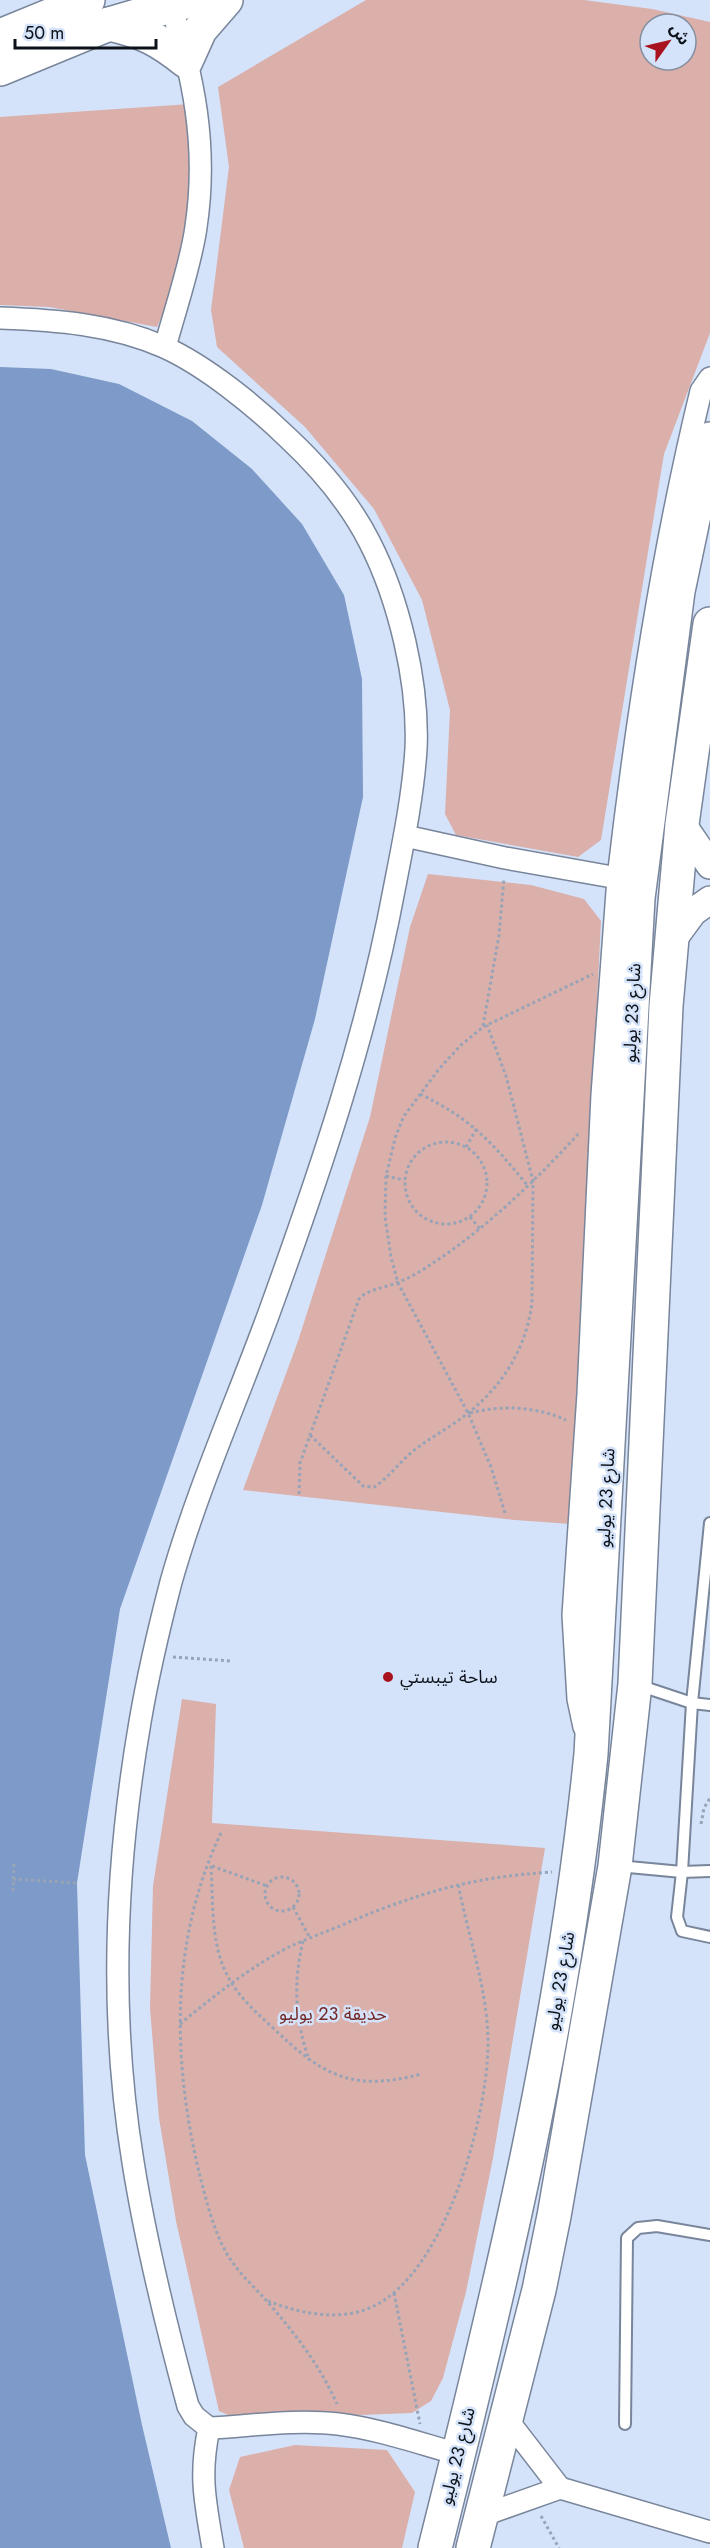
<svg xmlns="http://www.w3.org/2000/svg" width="710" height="2548" font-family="Jost,'Noto Sans Arabic',sans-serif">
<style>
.green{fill:#dbafaa;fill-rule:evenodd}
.water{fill:#7d9ac8}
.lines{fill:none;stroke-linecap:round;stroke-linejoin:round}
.service-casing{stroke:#78859a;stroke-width:14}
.minor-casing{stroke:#78859a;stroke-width:24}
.tertiary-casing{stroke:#78859a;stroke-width:30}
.primary-casing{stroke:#78859a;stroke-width:36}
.path{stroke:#98a4b6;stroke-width:3;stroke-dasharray:3 3;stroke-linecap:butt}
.service{stroke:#fff;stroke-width:10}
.minor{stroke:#fff;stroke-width:21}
.tertiary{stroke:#fff;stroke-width:27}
.primary{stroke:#fff;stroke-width:33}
.poi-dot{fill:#a8121e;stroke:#d4e3fa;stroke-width:2}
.labels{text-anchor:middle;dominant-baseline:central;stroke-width:5;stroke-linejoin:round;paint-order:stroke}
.street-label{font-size:18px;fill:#0d1219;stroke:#d4e3fa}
.poi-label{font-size:18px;fill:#0d1219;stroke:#d4e3fa;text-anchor:start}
.park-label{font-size:18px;fill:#742927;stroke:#d4e3fa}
</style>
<rect width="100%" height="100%" fill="#d4e3fa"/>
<g class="green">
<path d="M366 0H584L652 9 710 22V333L664 454 601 840 578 857 456 835 445 814 450 710 422 600 374 509 305 427 217 347 211 310 229 167 218 87ZM650 24H686V60H650Z"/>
<polygon points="190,104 192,226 167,304 157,327 49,307 0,305 0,117"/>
<polygon points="428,874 531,885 584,899 601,921 571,1524 515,1520 243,1490 298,1341 370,1117 410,927"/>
<polygon points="182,1699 216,1704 212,1823 545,1848 493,2158 466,2292 443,2378 431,2401 412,2413 360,2415 293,2413 235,2418 219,2411 176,2221 159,2118 150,2008 153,1886"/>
<polygon points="295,2445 387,2450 415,2492 402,2548 244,2548 229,2490 240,2457"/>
</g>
<polygon class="water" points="0,367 51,369 119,384 192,421 252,469 302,524 344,595 362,679 363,797 315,1019 262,1205 120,1609 77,1883 85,2155 142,2425 171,2548 0,2548"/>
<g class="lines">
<g class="service-casing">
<g id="service">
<polyline points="710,1523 692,1703 682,1872 677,1917 682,1931 710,1937"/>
<polyline points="638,1685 692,1703 710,1705"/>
<polyline points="618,1866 682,1872 710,1871"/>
<polyline points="625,2424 627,2238 638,2228 657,2226 710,2235"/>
</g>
</g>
<g class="minor-casing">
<g id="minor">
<path d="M0 318C55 320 112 324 164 347 206 366 255 406 288 438 320 468 349 502 369 541 399 599 419 683 416 749 413 796 403 844 394 890 367 1035 319 1175 269 1313 236 1403 197 1490 171 1582 159 1628 148 1675 140 1722 115 1867 109 2016 133 2162 146 2244 166 2325 188 2406L194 2416 209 2428C251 2426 295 2419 338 2424 379 2429 418 2443 458 2454"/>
<path d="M165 347C175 310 191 264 196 227 208 147 194 76 169 0"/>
<path d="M405 836 505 858 618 878C637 714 662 551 701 391L710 378"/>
<polyline points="584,1727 578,1699 573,1615 588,1394 602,1095 618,878"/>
<polyline points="506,2418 560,2488"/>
<path d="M209 2428C199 2475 205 2501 213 2548"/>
<polyline points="481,2516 560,2488 710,2532"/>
</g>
</g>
<g class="tertiary-casing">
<g id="tertiary">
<polyline points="682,824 710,865"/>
<polyline points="671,942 693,912 710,900"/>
</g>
</g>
<g class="primary-casing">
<g id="primary">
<path d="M109 24C144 32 158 39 186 61L200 30 226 0"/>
<polyline points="0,36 88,0"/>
<polyline points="0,69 109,24 192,0"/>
<path d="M435 2548C501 2286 564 2024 591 1754L638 898 678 591 710 439"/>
<polyline points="473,2548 539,2290 554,2216 615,1866 635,1684 666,1006 682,824 710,624"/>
</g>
</g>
<g class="path">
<polyline points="483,1026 499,935 504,878"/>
<path d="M420 1094C471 1119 492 1142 527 1185"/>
<circle cx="446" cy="1183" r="41"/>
<polyline points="466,1147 477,1128"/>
<polyline points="386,1176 404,1180"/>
<polyline points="470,1217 480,1229"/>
<path d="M470 1413C503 1405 534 1406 566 1420"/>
<path d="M310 1435 363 1486 374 1487C388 1478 399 1463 412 1452 424 1442 437 1435 450 1426 495 1397 525 1356 532 1303L533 1181 506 1076 487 1025"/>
<path d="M299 1494 300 1463 359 1299C368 1289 384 1288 396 1283 411 1278 424 1269 436 1261 490 1225 537 1179 580 1132"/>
<polyline points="505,1513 491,1467 468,1413 398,1283 391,1257 385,1217 386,1176 396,1135 404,1116 439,1069 461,1045 483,1027 593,974"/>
<polyline points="173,1657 231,1661"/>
<polyline points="701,1824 704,1808 710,1798"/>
<path d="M221 1833C170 1940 172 2059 199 2172 206 2200 213 2229 227 2254 237 2271 252 2285 265 2299 294 2332 319 2364 337 2404"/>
<path d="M211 1866C213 1898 211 1936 223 1966 233 1991 251 2008 271 2026 321 2074 350 2093 421 2074"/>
<polyline points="212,1866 267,1886"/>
<circle cx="282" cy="1894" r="17"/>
<polyline points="13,1879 77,1883"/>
<polyline points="13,1891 14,1864"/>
<polyline points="293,1907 310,1938"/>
<path d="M303 1941C293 1983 295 2019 309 2060"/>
<path d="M180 2024C214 1996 250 1967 289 1947 308 1938 329 1931 349 1922 422 1892 472 1877 552 1872"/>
<polyline points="394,2293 420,2424"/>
<path d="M268 2301C301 2314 341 2322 374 2306 445 2271 486 2122 488 2048 489 1991 468 1938 458 1883"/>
<polyline points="541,2516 559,2548"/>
</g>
<use href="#service" class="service"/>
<use href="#minor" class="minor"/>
<use href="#tertiary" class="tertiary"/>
<use href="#primary" class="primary"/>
</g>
<circle class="poi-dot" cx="388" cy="1677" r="6"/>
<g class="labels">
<g class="street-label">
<text transform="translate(632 1013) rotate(-87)">شارع 23 يوليو</text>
<text transform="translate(606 1498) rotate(-87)">شارع 23 يوليو</text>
<text transform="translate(560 1981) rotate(-80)">شارع 23 يوليو</text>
<text transform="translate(457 2456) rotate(-76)">شارع 23 يوليو</text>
</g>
<g class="poi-label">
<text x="400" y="1677">ساحة تيبستي</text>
</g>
<g class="park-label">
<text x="333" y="2014">حديقة 23 يوليو</text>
</g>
</g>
<g transform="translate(668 42) rotate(56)"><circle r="28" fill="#d4e3fa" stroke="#848fa0" stroke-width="1.5"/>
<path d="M0-4.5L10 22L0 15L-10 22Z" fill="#a8121e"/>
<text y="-9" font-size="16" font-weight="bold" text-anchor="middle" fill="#0d1219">ش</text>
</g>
<path d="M15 39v9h141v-9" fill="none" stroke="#0d1219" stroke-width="3"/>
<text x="24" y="39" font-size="18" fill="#0d1219" stroke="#d4e3fa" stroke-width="4.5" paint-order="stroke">50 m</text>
</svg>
